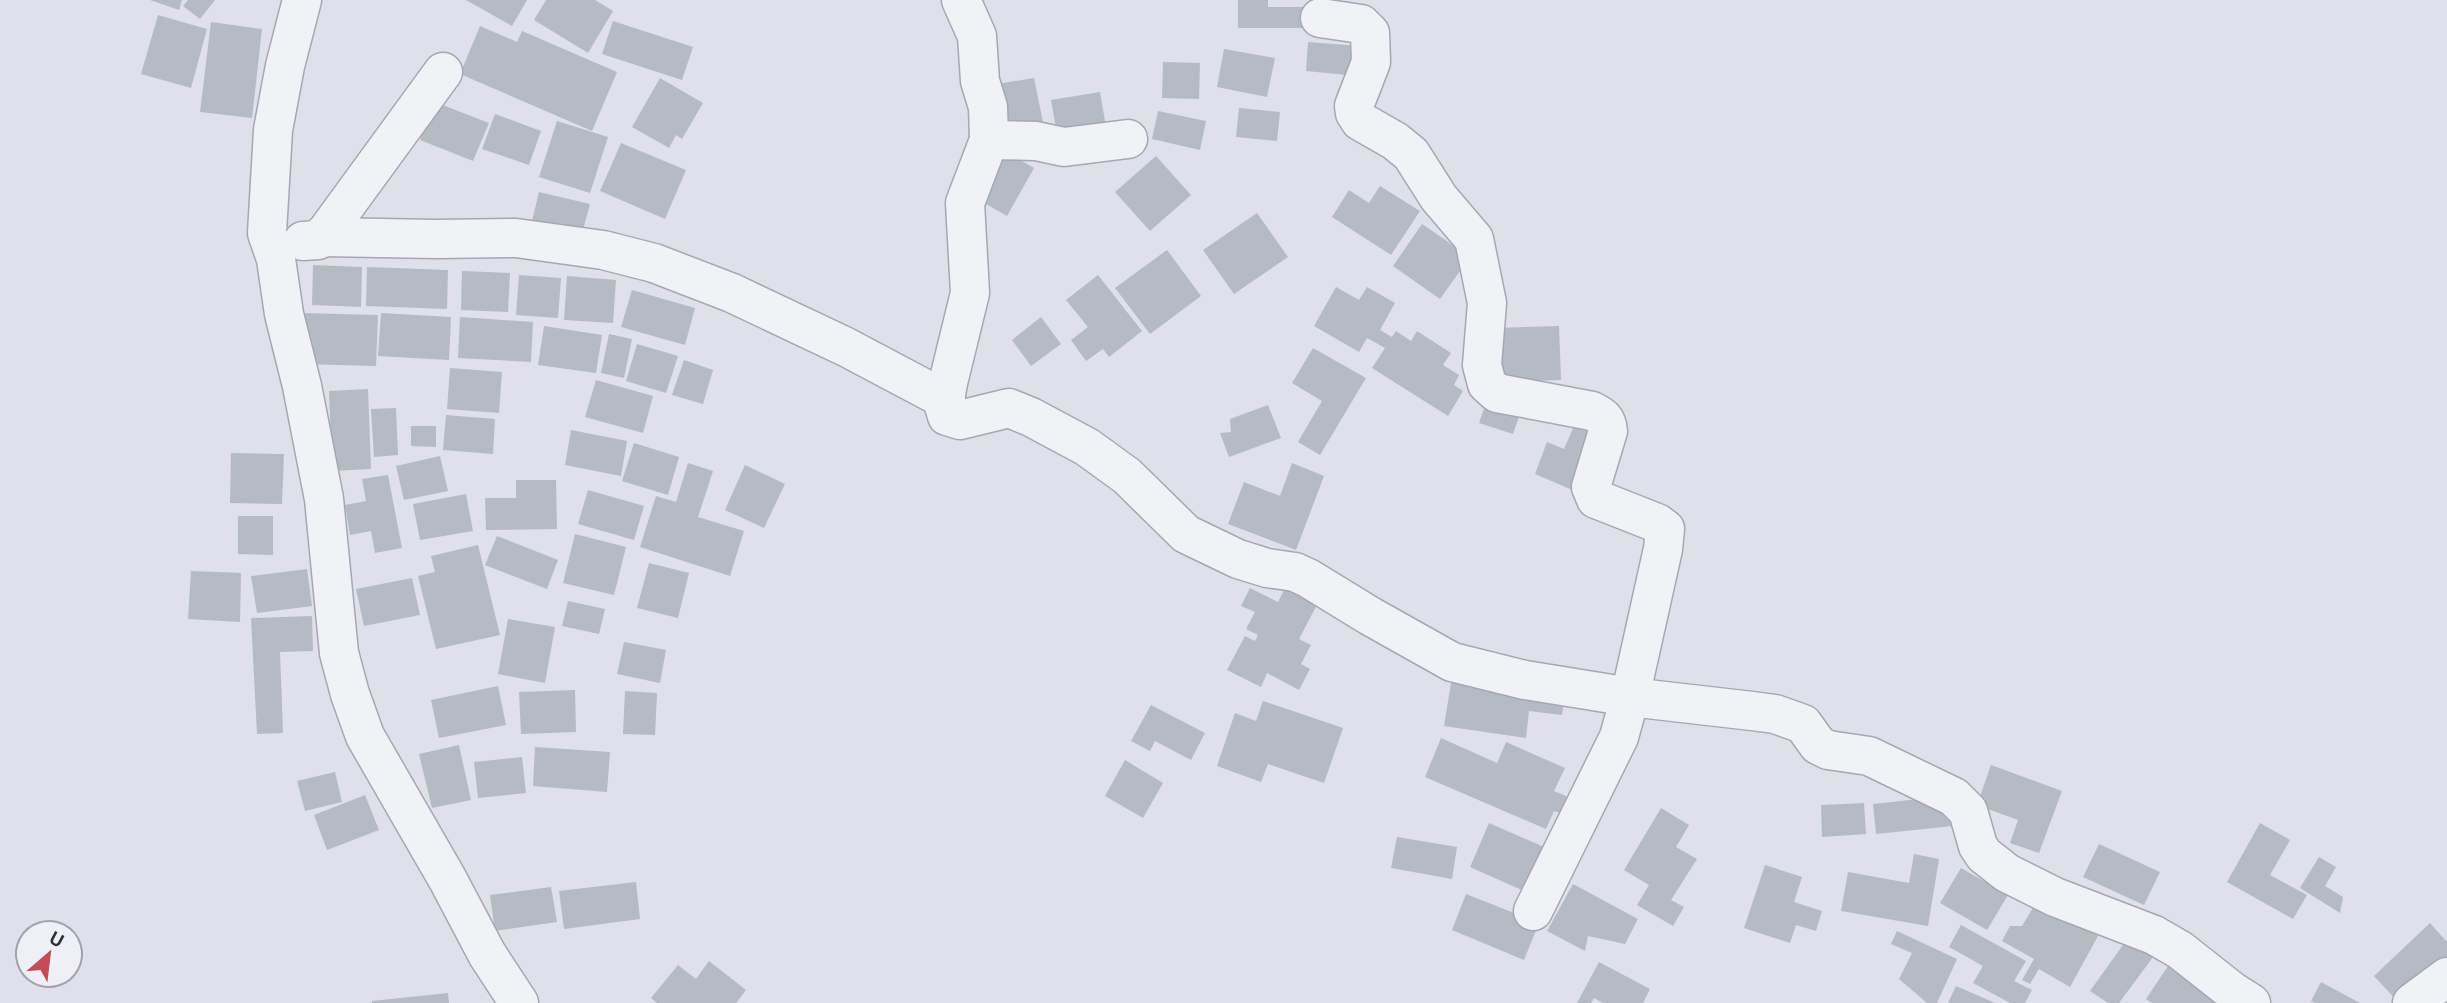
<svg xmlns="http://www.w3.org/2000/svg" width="2447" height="1003" font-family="Ubuntu,sans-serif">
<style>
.building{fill:#b6bac3}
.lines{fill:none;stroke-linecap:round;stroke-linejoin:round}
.minor-casing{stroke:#a4a8b1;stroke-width:41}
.minor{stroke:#f1f2f5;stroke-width:38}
</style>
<rect width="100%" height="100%" fill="#dee1e7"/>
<g class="building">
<polygon points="150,0 182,0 179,10"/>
<polygon points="188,0 215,0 200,19 183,6"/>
<polygon points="466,0 527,0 512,26"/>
<polygon points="546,0 595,0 613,11 588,53 534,20"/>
<polygon points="1238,0 1268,0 1268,7 1310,7 1310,28 1238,28"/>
<polygon points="158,15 207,29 191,88 141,74"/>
<polygon points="613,21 693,47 682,80 602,54"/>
<polygon points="211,22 262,29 252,118 200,112"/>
<polygon points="480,26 517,42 522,31 617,72 592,131 460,74"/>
<polygon points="1308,42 1360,46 1358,76 1306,71"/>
<polygon points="1224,49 1275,58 1267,97 1217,87"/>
<polygon points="1163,62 1200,63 1199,99 1162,98"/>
<polygon points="660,78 703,103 682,139 676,135 669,148 632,127"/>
<polygon points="1034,78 1045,132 1001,139 991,85"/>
<polygon points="1100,92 1107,133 1058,140 1051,100"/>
<polygon points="435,102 489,123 473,161 420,140"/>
<polygon points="1239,108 1280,112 1277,141 1236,137"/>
<polygon points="1158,111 1206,121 1200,150 1152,139"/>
<polygon points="495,114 541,131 529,165 482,149"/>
<polygon points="557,121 608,137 590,193 539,177"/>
<polygon points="621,143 686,170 665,219 600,191"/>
<polygon points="1000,148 1034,168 1007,216 972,196"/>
<polygon points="1156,156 1191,195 1150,231 1115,192"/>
<polygon points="1380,186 1420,211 1391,255 1332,217 1349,190 1369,203"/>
<polygon points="539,192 590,204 580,241 530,229"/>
<polygon points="1257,213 1288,257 1234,294 1203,250"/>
<polygon points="1422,224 1470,257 1440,299 1393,266"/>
<polygon points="1167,250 1201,296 1150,334 1115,288"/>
<polygon points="313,265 362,267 361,307 312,305"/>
<polygon points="367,267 448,270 447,309 366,306"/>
<polygon points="462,271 510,273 508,312 461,310"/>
<polygon points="519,275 561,278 558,318 516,315"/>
<polygon points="1098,275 1142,331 1109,357 1103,349 1086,361 1071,340 1088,327 1066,300"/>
<polygon points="567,276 616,280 613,323 564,320"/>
<polygon points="1336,287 1359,300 1367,287 1395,303 1380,330 1392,337 1396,331 1411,341 1417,331 1451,353 1443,365 1459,375 1454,385 1463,391 1448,416 1372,368 1385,348 1367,338 1359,352 1314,326"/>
<polygon points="632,290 695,308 685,345 621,327"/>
<polygon points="303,313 378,315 376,366 301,364"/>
<polygon points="381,313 451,317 449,360 378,356"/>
<polygon points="460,317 533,322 531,362 458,358"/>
<polygon points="1041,317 1061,344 1031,366 1012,340"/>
<polygon points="544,326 602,335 596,373 538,365"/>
<polygon points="1559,326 1561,380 1497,382 1495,328"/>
<polygon points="609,334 632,339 624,378 601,373"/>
<polygon points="637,344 678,356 666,393 626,381"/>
<polygon points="1313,348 1366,378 1320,455 1298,442 1322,401 1292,383"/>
<polygon points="684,360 713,370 703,404 672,395"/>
<polygon points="450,368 502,372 499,413 447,409"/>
<polygon points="596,380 653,396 643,433 585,417"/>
<polygon points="368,389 371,469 332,471 329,391"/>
<polygon points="1486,403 1520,414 1513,434 1479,423"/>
<polygon points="1268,405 1281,438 1229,457 1220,433 1231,432 1230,419"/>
<polygon points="396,408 398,455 374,457 371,409"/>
<polygon points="446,415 495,419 493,454 443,450"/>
<polygon points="411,426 436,426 436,447 411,446"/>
<polygon points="1574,426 1600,437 1577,492 1535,474 1547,442 1564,449"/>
<polygon points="571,430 627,441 621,476 565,465"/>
<polygon points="634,443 679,457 668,495 622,481"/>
<polygon points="231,453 284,454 282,504 230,503"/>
<polygon points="440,456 448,491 404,500 396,466"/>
<polygon points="688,463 713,471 698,517 744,531 730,576 640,547 656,496 676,502"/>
<polygon points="1292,463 1324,476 1296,550 1228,524 1244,482 1280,496"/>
<polygon points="745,465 785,484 764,528 725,510"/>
<polygon points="388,475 402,548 375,553 371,531 350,535 345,505 366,501 362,479"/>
<polygon points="516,480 556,480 557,529 486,530 485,498 516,498"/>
<polygon points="588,490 644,506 634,540 578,524"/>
<polygon points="466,494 473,531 420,540 413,504"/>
<polygon points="238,516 273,516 273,555 238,554"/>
<polygon points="575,534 626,547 614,595 563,583"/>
<polygon points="497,536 558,560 547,589 485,565"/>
<polygon points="478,545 500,635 436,649 418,576 435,572 431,556"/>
<polygon points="649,563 689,573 678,618 637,608"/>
<polygon points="307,569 312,606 257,613 251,576"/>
<polygon points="191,571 241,573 240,622 188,619"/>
<polygon points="412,578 420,615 364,626 356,589"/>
<polygon points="1288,582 1320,599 1299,639 1311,645 1301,664 1310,669 1299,690 1267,673 1261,687 1227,670 1245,636 1255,641 1258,635 1246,629 1255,612 1241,606 1250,588 1278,602"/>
<polygon points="568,601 605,609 599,634 562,626"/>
<polygon points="312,616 313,651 280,652 283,733 257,734 251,618"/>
<polygon points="508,619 555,627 545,683 498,674"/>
<polygon points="624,642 666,650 660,683 617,674"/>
<polygon points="1452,677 1565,695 1562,715 1529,711 1526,738 1444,726"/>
<polygon points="498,686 506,725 439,738 431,700"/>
<polygon points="575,690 576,732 521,734 519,692"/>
<polygon points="625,691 657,693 655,735 623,734"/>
<polygon points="1263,701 1343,728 1324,783 1268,764 1261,782 1217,766 1235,713 1256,721"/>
<polygon points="1151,705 1205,733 1191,760 1155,741 1150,751 1131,741"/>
<polygon points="1441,738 1497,763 1506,742 1565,768 1554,791 1573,799 1566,815 1554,811 1546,829 1425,777"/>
<polygon points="459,745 471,800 432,808 419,754"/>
<polygon points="535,747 610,752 607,792 533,786"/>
<polygon points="522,757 526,793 478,798 474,762"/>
<polygon points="1125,760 1163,783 1143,818 1105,796"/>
<polygon points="1991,765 2062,791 2039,853 2010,843 2018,820 1977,805"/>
<polygon points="335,772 342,802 305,811 297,781"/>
<polygon points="365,795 379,830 327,850 314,815"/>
<polygon points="1937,797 1964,839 1955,840 1953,826 1876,834 1873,804"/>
<polygon points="1864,803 1866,834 1822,837 1821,805"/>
<polygon points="1661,808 1689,825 1676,847 1697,859 1671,900 1684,907 1673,926 1637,905 1649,885 1624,870"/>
<polygon points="1489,823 1544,847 1524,891 1470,867"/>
<polygon points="2260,823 2290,840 2270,875 2307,895 2293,919 2227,882"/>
<polygon points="1397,837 1457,847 1452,879 1391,868"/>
<polygon points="2099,844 2160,872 2144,905 2083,877"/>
<polygon points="1914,854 1939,859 1928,926 1841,911 1848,872 1909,883"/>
<polygon points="2319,857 2336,867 2325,886 2343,897 2340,913 2300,888"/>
<polygon points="1765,865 1802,877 1794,902 1822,911 1816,931 1796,925 1790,943 1744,928"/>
<polygon points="1961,868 2008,895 1987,930 1940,903"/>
<polygon points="636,882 640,919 564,929 559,891"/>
<polygon points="1573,884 1638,919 1625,944 1588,936 1585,951 1547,931"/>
<polygon points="551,887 557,922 495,931 490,895"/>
<polygon points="1466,894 1539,923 1524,960 1452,930"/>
<polygon points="2037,901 2098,936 2070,987 2039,969 2030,984 2022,980 2034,959 2002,941 2010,926 2022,926"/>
<polygon points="2430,923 2447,942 2447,963 2399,1003 2374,976"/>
<polygon points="1961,925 2026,961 2014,981 2032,990 2025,1003 2010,1003 1973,983 1983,966 1949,947"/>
<polygon points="1897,931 1957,959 1937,1003 1927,1003 1899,979 1912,953 1891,944"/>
<polygon points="2123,945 2159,949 2119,1003 2108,1003 2090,991"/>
<polygon points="2172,960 2236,1003 2152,1003 2146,999"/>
<polygon points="709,961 746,990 736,1003 657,1003 651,998 678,965 696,979"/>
<polygon points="1599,962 1650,989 1643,1003 1603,1003 1594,998 1591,1003 1577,1003"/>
<polygon points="2321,982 2360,1003 2315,1003 2311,1001"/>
<polygon points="1956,986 1995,1003 1948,1003"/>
<polygon points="448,993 449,1003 372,1003 372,1001"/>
</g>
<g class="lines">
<g class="minor-casing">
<g id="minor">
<polyline points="302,0 285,66 273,130 267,233 276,259 284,314 302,386 324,499 339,653 350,694 365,736 448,880 487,954 519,1003"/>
<polyline points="961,0 977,36 980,81 988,107 989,140 965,203 970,293 948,383 944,406 947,416 960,420 1009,408 1031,417 1087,447 1127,476 1186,534 1238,559 1267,568 1295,572 1308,578 1370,616 1452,662 1525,680 1630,697 1752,711 1775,714 1803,724 1818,745 1828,750 1869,756 1954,797 1968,811 1978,846 1984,855 2007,873 2055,897 2154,935 2180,950 2232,991 2251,1003"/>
<path d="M1320 18 1361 24 1370 33 1371 62 1354 106 1355 113 1360 121 1395 141 1411 154 1439 198 1474 239 1487 303 1482 365 1487 384 1497 393 1592 411C1602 416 1607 419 1608 431L1591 487 1596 499 1657 523 1665 529 1663 549 1630 697 1619 737 1533 911"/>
<polyline points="989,140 1036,141 1064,147 1128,139"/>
<polyline points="322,237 437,239 516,238 603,250 654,263 732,293 846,347 946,400"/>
<polyline points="303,241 318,240 327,231 443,72"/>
<polyline points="2412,1003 2447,977"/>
</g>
</g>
<use href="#minor" class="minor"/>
</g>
<g transform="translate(49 954) rotate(28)"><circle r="33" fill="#eef0f5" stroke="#9fa3ab" stroke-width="2"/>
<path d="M0-5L12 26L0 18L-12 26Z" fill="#c54b58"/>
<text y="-10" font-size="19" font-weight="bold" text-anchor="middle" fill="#292f3d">U</text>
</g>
</svg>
